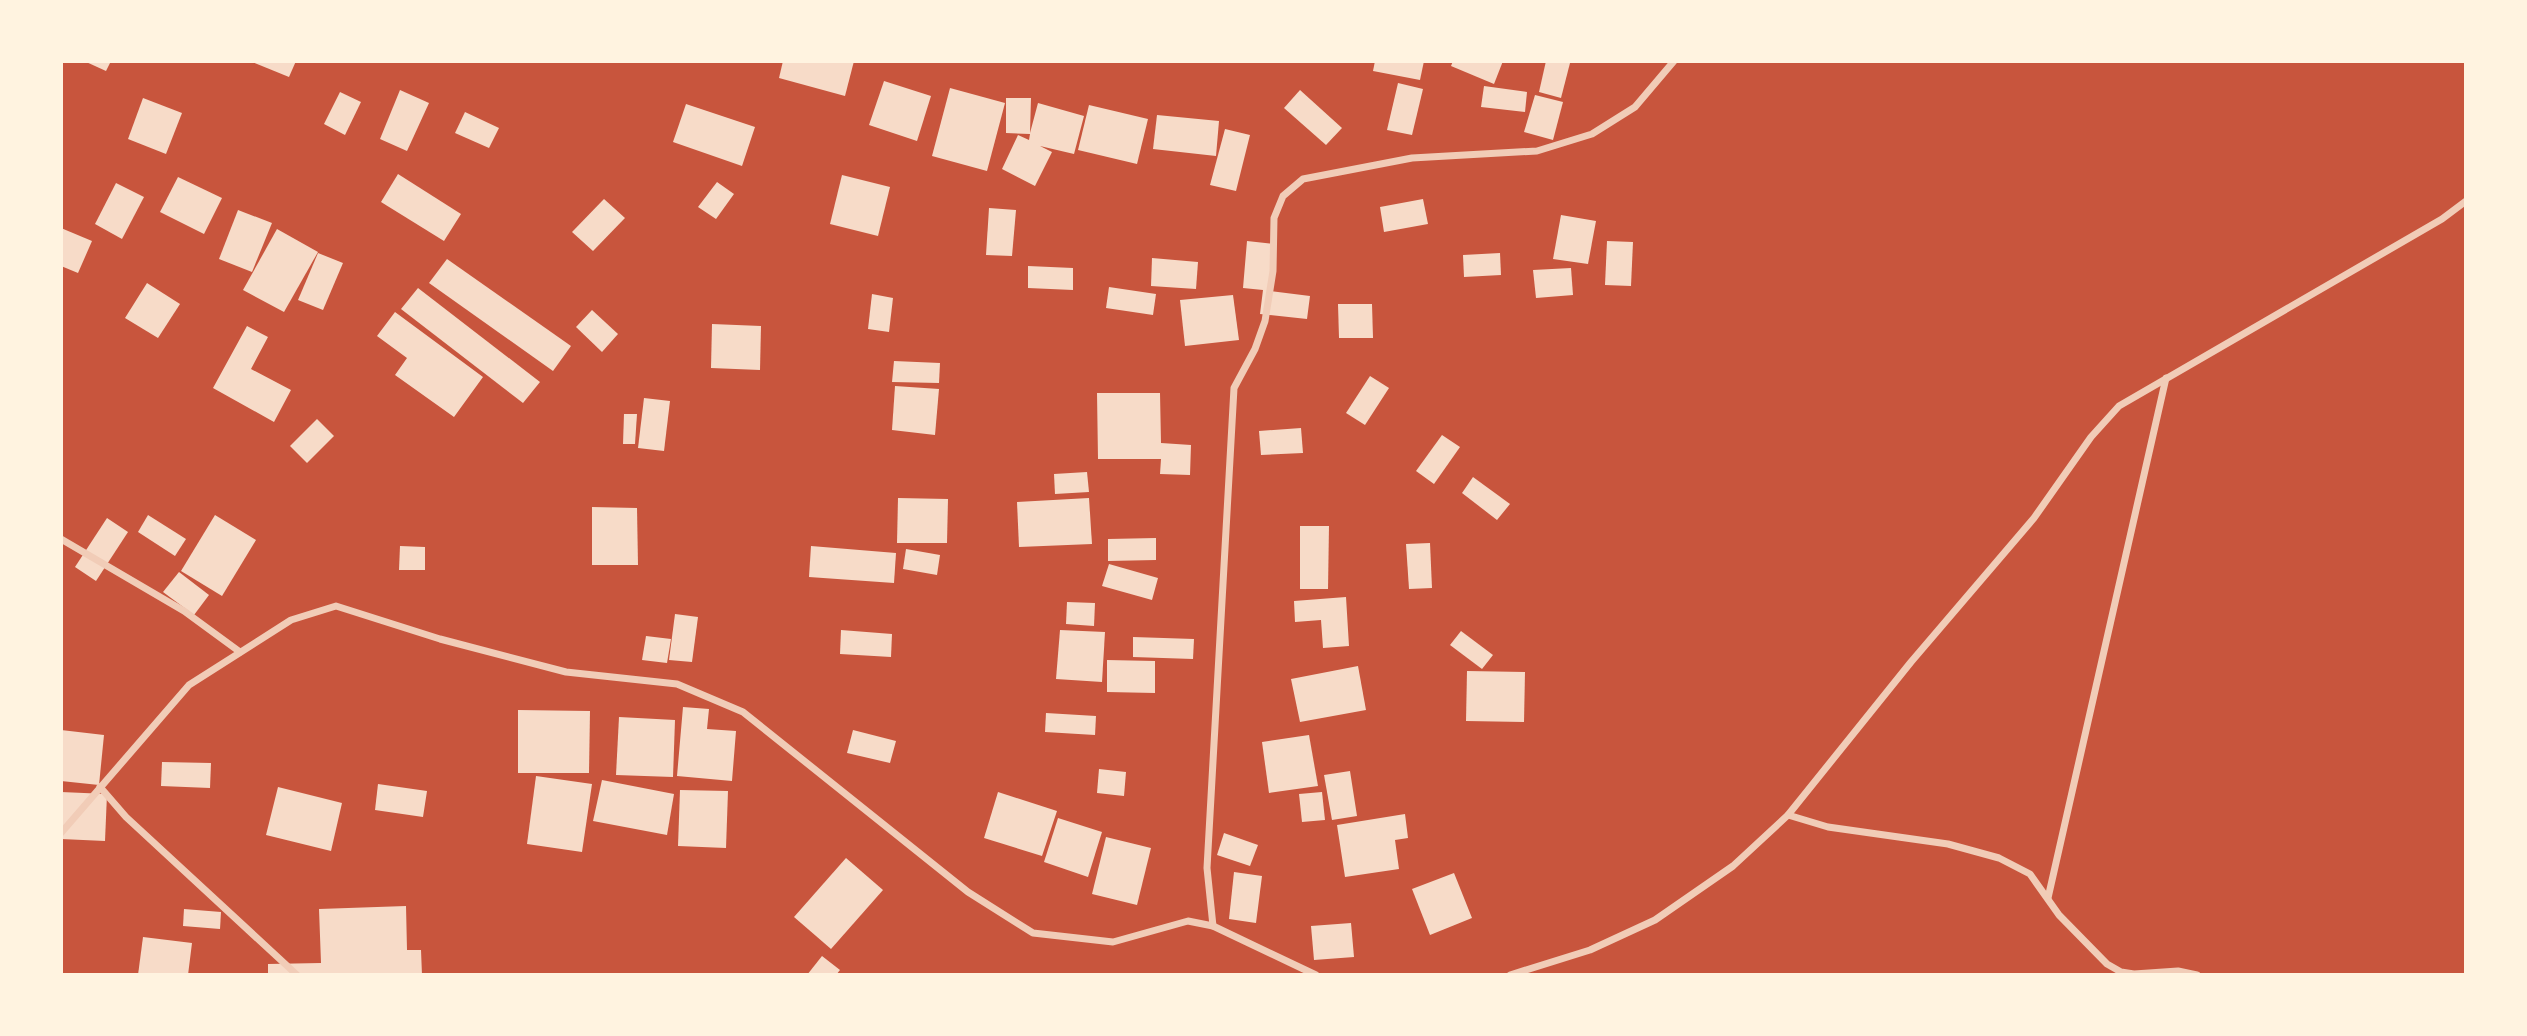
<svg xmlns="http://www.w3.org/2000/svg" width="2527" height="1036" font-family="Inter,sans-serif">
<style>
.building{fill:#f7dbc8}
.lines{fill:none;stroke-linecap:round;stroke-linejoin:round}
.minor{stroke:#f1ccb7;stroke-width:7}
</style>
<rect width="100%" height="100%" fill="#c8553d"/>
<g class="building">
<polygon points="84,61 111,61 106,71"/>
<polygon points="250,61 296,61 289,77"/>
<polygon points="783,61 854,61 845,96 779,78"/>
<polygon points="1375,61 1424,61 1420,80 1373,71"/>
<polygon points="1453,61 1503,61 1494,84 1451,66"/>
<polygon points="1546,61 1570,63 1561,98 1539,92"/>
<polygon points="884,81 931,96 917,141 869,125"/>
<polygon points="1398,83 1423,89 1412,135 1387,130"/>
<polygon points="1484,86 1527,92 1525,112 1481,107"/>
<polygon points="950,88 1005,103 987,171 932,156"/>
<polygon points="400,90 429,103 407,151 380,139"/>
<polygon points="1300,90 1342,128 1326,145 1284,108"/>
<polygon points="340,92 361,102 345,135 324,124"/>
<polygon points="1535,95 1563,102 1553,140 1524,132"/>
<polygon points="143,98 182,113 166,154 128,139"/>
<polygon points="1006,98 1031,98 1030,133 1038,103 1084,116 1074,154 1040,146 1052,152 1035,186 1002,169 1018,135 1029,140 1030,134 1006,133"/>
<polygon points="686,104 755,127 742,166 673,142"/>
<polygon points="1089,105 1148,119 1137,164 1078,150"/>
<polygon points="465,112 499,128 489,148 455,133"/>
<polygon points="1157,115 1219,121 1216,156 1153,149"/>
<polygon points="1225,129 1250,135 1236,191 1210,185"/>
<polygon points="398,174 461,214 444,241 381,202"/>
<polygon points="842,175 890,187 878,236 830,224"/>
<polygon points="178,177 222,198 204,234 160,212"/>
<polygon points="717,182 734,194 716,219 698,207"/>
<polygon points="116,183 144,197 122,239 95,224"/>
<polygon points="604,199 625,218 593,251 572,232"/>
<polygon points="1423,199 1428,224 1384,232 1380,207"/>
<polygon points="989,208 1016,210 1012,256 986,255"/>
<polygon points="238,210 272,223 252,272 219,259"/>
<polygon points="1561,215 1596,221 1588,264 1553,259"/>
<polygon points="61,228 92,241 78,273 61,266"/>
<polygon points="277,229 318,252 284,312 243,290"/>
<polygon points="1247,241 1274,244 1270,291 1310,296 1307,319 1260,314 1263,290 1243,288"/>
<polygon points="1607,241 1633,242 1631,286 1605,285"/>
<polygon points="318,253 343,263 323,310 298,300"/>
<polygon points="1500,253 1501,275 1464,277 1463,255"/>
<polygon points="1152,258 1198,262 1196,289 1151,286"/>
<polygon points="447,259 571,346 553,371 429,283"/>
<polygon points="1028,266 1073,268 1073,290 1028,288"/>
<polygon points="1571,268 1573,295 1536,298 1533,270"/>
<polygon points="147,283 180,304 158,338 125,318"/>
<polygon points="1109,287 1156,294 1153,315 1106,308"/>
<polygon points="418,288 540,382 523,403 401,309"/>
<polygon points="872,294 893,298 889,332 868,329"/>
<polygon points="1233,295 1239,340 1185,346 1180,300"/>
<polygon points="1338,304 1372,304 1373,338 1339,338"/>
<polygon points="592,310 618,334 602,352 576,327"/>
<polygon points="395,312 483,377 454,417 395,375 407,358 377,336"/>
<polygon points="712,324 761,326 760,370 711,368"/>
<polygon points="247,326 268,337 251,369 291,390 274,422 213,388"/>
<polygon points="894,361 940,363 939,383 892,382"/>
<polygon points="1370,376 1389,388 1365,425 1346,413"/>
<polygon points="895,386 939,389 935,435 892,430"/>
<polygon points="1097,393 1160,393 1161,443 1191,445 1190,475 1160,474 1161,459 1098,459"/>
<polygon points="644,398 670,401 664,451 638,448"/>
<polygon points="624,414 637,414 635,444 623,444"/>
<polygon points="317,419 334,436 307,463 290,446"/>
<polygon points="1301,428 1303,453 1261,455 1259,431"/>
<polygon points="1442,435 1460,447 1434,484 1416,471"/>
<polygon points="1087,472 1089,492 1055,494 1054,474"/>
<polygon points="1473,477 1510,504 1497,520 1462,493"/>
<polygon points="898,498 948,499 947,543 897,543"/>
<polygon points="1089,498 1092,544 1019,547 1017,502"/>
<polygon points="592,507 637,508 638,565 592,565"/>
<polygon points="148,515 186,539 175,556 138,532"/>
<polygon points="215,515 256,540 222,596 181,571"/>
<polygon points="107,518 128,532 96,581 75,567"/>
<polygon points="1300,526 1329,526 1328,589 1300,589"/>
<polygon points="1156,538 1156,560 1108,561 1108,539"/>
<polygon points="1430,543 1432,588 1409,589 1406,544"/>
<polygon points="400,546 425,547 425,570 399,570"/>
<polygon points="811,546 896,553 894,583 809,577"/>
<polygon points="906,549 940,555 937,575 903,569"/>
<polygon points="1109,564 1158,578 1152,600 1102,586"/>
<polygon points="179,572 209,595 194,615 163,592"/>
<polygon points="1346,597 1349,646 1323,648 1321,620 1295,622 1294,601"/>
<polygon points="1067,602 1095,603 1094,626 1066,624"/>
<polygon points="675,614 698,617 692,662 669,660"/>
<polygon points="841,630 892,634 891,657 840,654"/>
<polygon points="1060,630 1105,632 1102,682 1056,679"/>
<polygon points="1461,631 1493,655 1482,669 1450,645"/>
<polygon points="646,636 671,639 667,663 642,660"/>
<polygon points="1133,637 1194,639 1193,659 1133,657"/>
<polygon points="1107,660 1155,661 1155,693 1107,692"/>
<polygon points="1358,666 1366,710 1300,722 1291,679"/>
<polygon points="1467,671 1525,672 1524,722 1466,721"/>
<polygon points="683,707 709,709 707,729 736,731 732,781 677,776"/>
<polygon points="518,710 590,711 589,773 518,773"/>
<polygon points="1046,713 1096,716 1095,735 1045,732"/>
<polygon points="619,717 675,720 673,777 616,775"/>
<polygon points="61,730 104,735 99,785 61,781"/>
<polygon points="853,730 896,741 890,763 847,753"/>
<polygon points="1309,735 1318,786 1269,793 1262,742"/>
<polygon points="162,762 211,763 210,788 161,786"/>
<polygon points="1099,769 1126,772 1124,796 1097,793"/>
<polygon points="1350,771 1357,816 1332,820 1324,775"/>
<polygon points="536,776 592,784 582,852 527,844"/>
<polygon points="602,780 674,794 667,835 593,821"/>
<polygon points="378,784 427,791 423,817 375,810"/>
<polygon points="278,787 342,803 331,851 266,835"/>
<polygon points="680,790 728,791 726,848 678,846"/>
<polygon points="61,792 107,794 105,841 61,839"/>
<polygon points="998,792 1057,811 1042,856 984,838"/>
<polygon points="1322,792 1325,820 1302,822 1299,794"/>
<polygon points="1405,814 1408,838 1395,840 1399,869 1345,877 1337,825"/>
<polygon points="1058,818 1102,832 1088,877 1044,862"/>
<polygon points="1224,833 1258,845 1250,866 1217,855"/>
<polygon points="1106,837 1151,848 1137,905 1092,894"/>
<polygon points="846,858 883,890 831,949 794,917"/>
<polygon points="1234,872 1262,876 1256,923 1229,919"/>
<polygon points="1454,873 1472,918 1430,935 1412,889"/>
<polygon points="406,906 407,950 421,950 422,975 268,975 268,964 321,963 319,909"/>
<polygon points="184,909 221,912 220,929 183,926"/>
<polygon points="1351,923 1354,957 1314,960 1311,926"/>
<polygon points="143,937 192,943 188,975 138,975"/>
<polygon points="822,956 840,970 836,975 807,975"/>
</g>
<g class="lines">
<g class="minor">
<polyline points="61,539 184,611 240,652"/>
<polyline points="100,787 126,817 297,975"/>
<polyline points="1788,815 1828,827 1948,844 1999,858 2030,874 2059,915 2107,964 2121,972 2134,974 2178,971 2197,975"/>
<polyline points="61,833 189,685 291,620 336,606 440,639 566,672 677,684 743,712 968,892 1033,933 1113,942 1188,921 1213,926 1316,975"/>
<polyline points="2048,898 2166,378"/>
<polyline points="1213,926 1207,868 1234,388 1255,349 1265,321 1273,271 1274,218 1283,196 1303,179 1412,158 1537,151 1592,134 1635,107 1674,61"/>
<polyline points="1510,975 1590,950 1655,920 1733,866 1788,815 1911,662 2034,518 2091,437 2119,406 2442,219 2466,201"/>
</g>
</g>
<rect width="2527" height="1036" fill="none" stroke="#fff3e0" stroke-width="126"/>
</svg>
